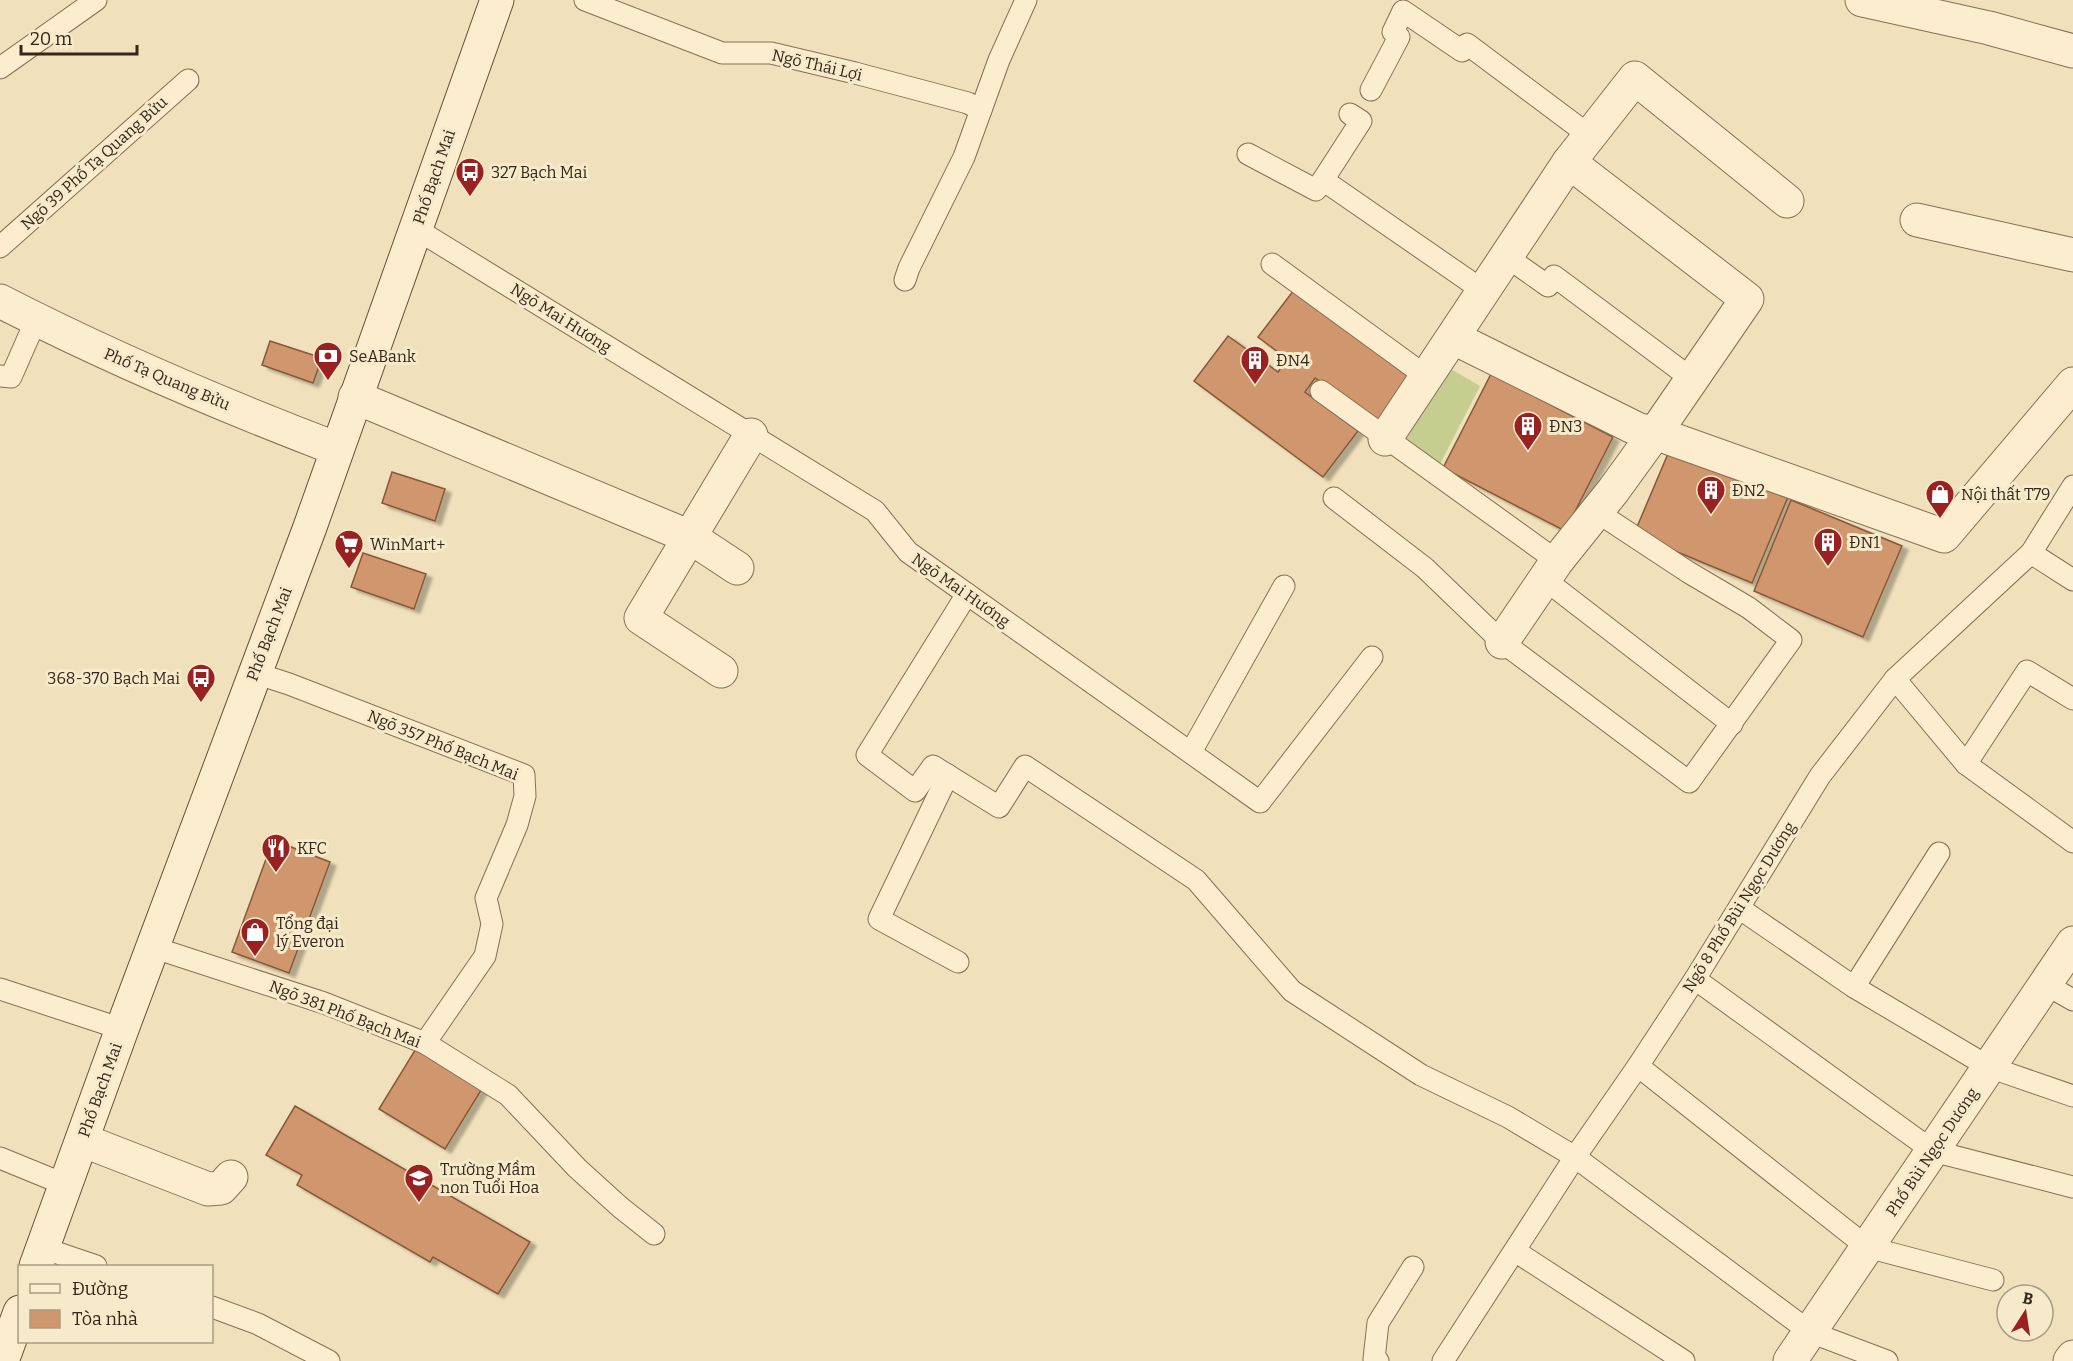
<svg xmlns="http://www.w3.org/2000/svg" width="2073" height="1361" font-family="Bitter,serif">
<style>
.green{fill:#c6ce8f}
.building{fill:#d0976e;stroke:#885839;stroke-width:1.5;filter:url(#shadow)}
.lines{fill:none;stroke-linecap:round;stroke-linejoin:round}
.service-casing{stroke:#876f54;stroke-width:23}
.minor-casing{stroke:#876f54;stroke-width:35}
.tertiary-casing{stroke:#876f54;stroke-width:35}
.secondary-casing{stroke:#695038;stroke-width:35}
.service{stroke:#fbedce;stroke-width:21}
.minor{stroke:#fbedce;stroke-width:33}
.tertiary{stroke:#fbedce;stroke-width:33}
.secondary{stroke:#fbedce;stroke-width:33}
.labels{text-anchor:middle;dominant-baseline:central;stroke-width:6;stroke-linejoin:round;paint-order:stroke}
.street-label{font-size:16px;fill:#35271a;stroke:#f7eaca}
.poi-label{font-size:16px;fill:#35271a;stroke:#f7eaca;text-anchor:start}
</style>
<defs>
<filter id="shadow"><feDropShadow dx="6" dy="4" stdDeviation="1.5" flood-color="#0004"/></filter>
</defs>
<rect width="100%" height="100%" fill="#f0e0bb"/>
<polygon class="green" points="1444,365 1480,386 1439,466 1393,436"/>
<g class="building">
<polygon points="1297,286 1417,374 1379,425 1315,378 1305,392 1358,431 1323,477 1194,381 1228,336 1278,372 1287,359 1258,337"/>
<polygon points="270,341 322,358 313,383 262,365"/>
<polygon points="1491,374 1613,437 1565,531 1443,468"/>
<polygon points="1670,449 1788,497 1752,583 1634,534"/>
<polygon points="392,472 445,489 435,521 382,503"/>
<polygon points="1791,500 1902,546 1863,637 1754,591"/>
<polygon points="363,553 426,574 414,609 351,587"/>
<polygon points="273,840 330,862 289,973 232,952"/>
<polygon points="417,1047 483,1087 445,1149 379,1109"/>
<polygon points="295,1106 530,1242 498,1294 433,1257 430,1262 297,1185 302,1175 266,1155"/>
</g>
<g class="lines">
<g class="service-casing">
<g id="service">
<polyline points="585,0 722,53 771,53 855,73 968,103 981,110"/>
<polyline points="0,68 96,0"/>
<polyline points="1371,90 1399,37 1393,32 1403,11 1462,51 1467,44 1590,136"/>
<polyline points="1350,114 1361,121 1323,180 1485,292"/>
<polyline points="1248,154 1316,190 1323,180"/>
<polyline points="416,229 875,511 908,552 1260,802 1372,657"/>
<polyline points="0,247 188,80"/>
<polyline points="1507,257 1548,286 1554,276 1692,379"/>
<polyline points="1272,264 1427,377"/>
<polyline points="905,280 909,268 964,157 999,60 1026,0"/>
<polyline points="0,376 11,377 36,320"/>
<polyline points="1321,391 1557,561"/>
<polyline points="1334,498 1425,568 1502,642 1689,782 1791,640 1749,608 1688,572 1597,512"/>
<polyline points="2031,553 2073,580"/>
<polyline points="1544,579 1732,724"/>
<polyline points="967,594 867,755 915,791 933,766 999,807 1025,766 1196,880 1292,991 1421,1075 1508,1117 1575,1157 1810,1332 1887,1361"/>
<polyline points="255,673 289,684 524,775 525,796 517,825 486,898 492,924 485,956 425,1043"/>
<polyline points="1895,679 1966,764 2073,842"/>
<polyline points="1191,752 1284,586"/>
<polyline points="1966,764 2027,671 2073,699"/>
<polyline points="948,775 879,919 958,962"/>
<polyline points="1739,908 1854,987 1989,1067 2073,1096"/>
<polyline points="152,947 324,1003 425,1043 508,1095 577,1168 620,1207 654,1234"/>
<polyline points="1695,979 1933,1151 2073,1187"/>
<polyline points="2045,984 2073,1000"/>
<polyline points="1854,987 1939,853"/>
<polyline points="0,989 122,1029"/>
<polyline points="1638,1066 1867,1247 1993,1280"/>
<polyline points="0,1158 66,1185"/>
<polyline points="43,1248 96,1266"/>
<polyline points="1515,1251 1684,1361"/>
<polyline points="212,1307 258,1324 329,1361"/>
<polyline points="1378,1361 1374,1359 1378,1323 1413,1267"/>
<polyline points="1443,1361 1575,1157 1638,1066 1695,979 1820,776 1895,679 2031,553 2073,486"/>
</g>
</g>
<g class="minor-casing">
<g id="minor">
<polyline points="1862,0 1989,28 2073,51"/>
<polyline points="1917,220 2073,255"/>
<polyline points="1454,338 1639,430 1655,433 1747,299 1569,162"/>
<polyline points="355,397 690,537 737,568"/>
<polyline points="1385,439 1569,162 1635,78 1787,201"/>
<polyline points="1502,642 1557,561 1613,491 1655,433 1944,536 2073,384"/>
<polyline points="721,671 641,618 751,435"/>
<polyline points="82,1140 208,1189 221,1188 231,1177"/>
<polyline points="1790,1361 2073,943"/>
<polyline points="2070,1361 2073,1357"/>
</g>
</g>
<g class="tertiary-casing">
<path id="tertiary" d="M0 301C109 357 222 405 337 449"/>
</g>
<g class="secondary-casing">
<g id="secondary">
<polyline points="36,1266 122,1029 310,527 497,0"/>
<polyline points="2,1361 20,1312"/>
</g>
</g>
<use href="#service" class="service"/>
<use href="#minor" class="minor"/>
<use href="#tertiary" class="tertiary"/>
<use href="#secondary" class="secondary"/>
</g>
<defs>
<g id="bus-pin" transform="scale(1.5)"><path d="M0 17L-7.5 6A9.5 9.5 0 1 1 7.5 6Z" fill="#992122" stroke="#f7eaca"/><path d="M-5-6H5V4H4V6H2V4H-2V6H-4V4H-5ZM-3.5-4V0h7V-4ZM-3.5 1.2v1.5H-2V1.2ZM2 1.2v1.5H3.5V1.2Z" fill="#fff"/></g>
<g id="bank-pin" transform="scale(1.5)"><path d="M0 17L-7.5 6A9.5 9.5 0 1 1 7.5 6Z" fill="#992122" stroke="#f7eaca"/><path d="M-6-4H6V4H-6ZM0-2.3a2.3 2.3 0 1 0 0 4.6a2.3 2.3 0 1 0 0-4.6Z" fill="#fff"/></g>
<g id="building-pin" transform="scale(1.5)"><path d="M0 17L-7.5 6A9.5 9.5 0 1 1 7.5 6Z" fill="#992122" stroke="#f7eaca"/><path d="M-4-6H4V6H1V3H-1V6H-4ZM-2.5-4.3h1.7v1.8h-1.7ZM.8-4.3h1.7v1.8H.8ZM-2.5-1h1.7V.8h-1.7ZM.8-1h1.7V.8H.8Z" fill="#fff"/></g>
<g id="shop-pin" transform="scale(1.5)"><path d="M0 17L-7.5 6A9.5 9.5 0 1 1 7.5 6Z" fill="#992122" stroke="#f7eaca"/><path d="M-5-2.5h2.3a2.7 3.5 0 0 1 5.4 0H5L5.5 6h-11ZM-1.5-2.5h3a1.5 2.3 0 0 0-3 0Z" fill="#fff"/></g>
<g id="supermarket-pin" transform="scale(1.5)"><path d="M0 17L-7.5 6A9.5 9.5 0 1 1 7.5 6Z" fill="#992122" stroke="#f7eaca"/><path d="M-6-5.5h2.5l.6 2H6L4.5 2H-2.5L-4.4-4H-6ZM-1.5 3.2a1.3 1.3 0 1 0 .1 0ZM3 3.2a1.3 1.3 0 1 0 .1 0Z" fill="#fff"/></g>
<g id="restaurant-pin" transform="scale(1.5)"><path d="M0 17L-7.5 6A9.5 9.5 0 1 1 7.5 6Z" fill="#992122" stroke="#f7eaca"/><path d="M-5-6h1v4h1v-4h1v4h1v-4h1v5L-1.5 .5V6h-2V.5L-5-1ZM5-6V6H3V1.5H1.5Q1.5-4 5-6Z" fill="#fff"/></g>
<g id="school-pin" transform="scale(1.5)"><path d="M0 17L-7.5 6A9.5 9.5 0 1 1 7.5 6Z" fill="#992122" stroke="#f7eaca"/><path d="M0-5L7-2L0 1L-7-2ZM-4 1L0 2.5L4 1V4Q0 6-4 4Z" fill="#fff"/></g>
</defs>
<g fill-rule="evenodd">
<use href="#bus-pin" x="470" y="172"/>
<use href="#bank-pin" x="328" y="356"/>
<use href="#building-pin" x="1255" y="360"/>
<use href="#building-pin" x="1528" y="426"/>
<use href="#building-pin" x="1711" y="490"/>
<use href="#shop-pin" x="1940" y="494"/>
<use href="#building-pin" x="1828" y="542"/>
<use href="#supermarket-pin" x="349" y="544"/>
<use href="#bus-pin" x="201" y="678"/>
<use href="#restaurant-pin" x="276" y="848"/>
<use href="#shop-pin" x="255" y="932"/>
<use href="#school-pin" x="419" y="1178"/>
</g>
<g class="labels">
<g class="street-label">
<text transform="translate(817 65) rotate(13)">Ngõ Thái Lợi</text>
<text transform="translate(94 163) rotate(-42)">Ngõ 39 Phố Tạ Quang Bửu</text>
<text transform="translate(434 177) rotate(-71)">Phố Bạch Mai</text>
<text transform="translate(561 318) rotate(32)">Ngõ Mai Hương</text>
<text transform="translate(167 379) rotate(23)">Phố Tạ Quang Bửu</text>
<text transform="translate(961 590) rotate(35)">Ngõ Mai Hương</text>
<text transform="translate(269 634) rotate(-69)">Phố Bạch Mai</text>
<text transform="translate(443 745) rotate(22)">Ngõ 357 Phố Bạch Mai</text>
<text transform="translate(1739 907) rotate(-58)">Ngõ 8 Phố Bùi Ngọc Dương</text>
<text transform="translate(345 1014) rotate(21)">Ngõ 381 Phố Bạch Mai</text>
<text transform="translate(100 1090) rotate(-70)">Phố Bạch Mai</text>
<text transform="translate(1932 1152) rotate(-56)">Phố Bùi Ngọc Dương</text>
</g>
<g class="poi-label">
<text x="491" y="172">327 Bạch Mai</text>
<text x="349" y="356">SeABank</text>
<text x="1276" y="360">ĐN4</text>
<text x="1549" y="426">ĐN3</text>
<text x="1732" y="490">ĐN2</text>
<text x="1961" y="494">Nội thất T79</text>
<text x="1849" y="542">ĐN1</text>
<text x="370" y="544">WinMart+</text>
<text x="180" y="678" text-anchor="end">368-370 Bạch Mai</text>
<text x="297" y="848">KFC</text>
<text x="276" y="923">Tổng đại<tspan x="276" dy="18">lý Everon</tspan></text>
<text x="440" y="1169">Trường Mầm<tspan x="440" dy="18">non Tuổi Hoa</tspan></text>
</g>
</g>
<rect x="18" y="1265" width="195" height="78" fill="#f7eaca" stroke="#a99c84" stroke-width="1.5"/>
<rect x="30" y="1284" width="30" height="9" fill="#fbedce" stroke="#a99c84" stroke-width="1.5"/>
<text x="72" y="1295" font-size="18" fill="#35271a">Đường</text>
<rect x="30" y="1310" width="30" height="18" fill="#d0976e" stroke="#a99c84" stroke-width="1.5"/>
<text x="72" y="1325" font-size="18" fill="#35271a">Tòa nhà</text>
<g transform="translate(2025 1313) rotate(12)"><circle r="28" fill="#f7eaca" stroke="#a99c84" stroke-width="1.5"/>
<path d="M0-4.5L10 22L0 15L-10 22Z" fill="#992122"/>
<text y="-9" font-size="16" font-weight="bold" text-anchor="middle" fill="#35271a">B</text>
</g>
<path d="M21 45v9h116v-9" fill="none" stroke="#35271a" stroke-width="3"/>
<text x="30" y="45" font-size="18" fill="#35271a" stroke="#f7eaca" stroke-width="4.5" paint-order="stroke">20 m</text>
</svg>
